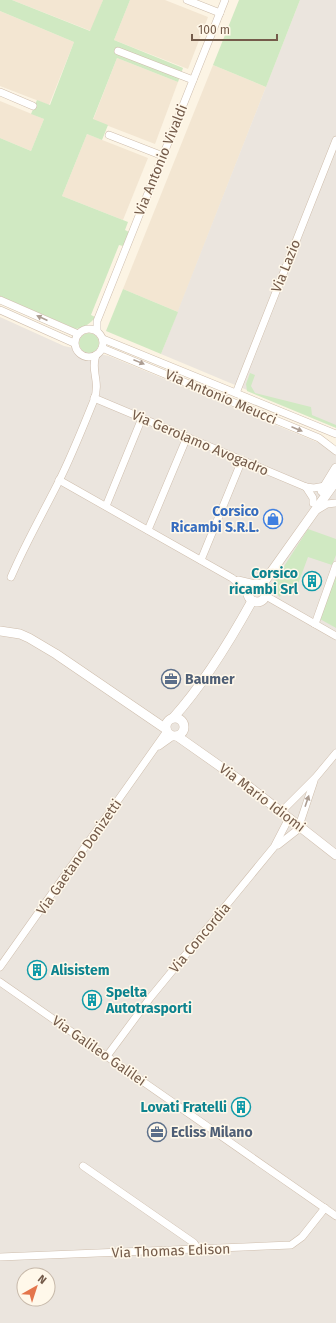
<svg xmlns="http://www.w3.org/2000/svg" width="336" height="1323" font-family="'Fira Sans',sans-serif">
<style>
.residential{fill:#f3e6d2}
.industrial{fill:#ebe5de;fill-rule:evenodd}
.green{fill:#d0e9c2}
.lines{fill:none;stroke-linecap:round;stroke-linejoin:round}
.minor-casing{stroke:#cfbead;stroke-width:8}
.tertiary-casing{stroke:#cfbead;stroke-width:10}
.minor{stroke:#fff;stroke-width:7}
.tertiary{stroke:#fff;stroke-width:9}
.oneway{fill:#ac9d92}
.labels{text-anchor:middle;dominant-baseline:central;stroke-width:3;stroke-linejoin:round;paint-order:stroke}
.street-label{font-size:14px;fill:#745b4a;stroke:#fff8ea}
.shop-label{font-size:14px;font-weight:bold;fill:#366cbe;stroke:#fff8ea;text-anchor:end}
.culture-label{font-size:14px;font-weight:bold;fill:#0d838f;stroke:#fff8ea;text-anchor:end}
.service-label{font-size:14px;font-weight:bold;fill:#4e5e75;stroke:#fff8ea;text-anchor:start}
</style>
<rect width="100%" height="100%" fill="#fcf4e4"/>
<g class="residential">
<polygon points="12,0 103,0 91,31"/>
<polygon points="130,0 165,0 208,17 188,69 114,40"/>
<polygon points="0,11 74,42 49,105 0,86"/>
<polygon points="117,58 178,82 155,144 93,120"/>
<polygon points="213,65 266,87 178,312 123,289"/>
<polygon points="0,101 44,119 31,151 0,138"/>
<polygon points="87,134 148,158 123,220 62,196"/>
</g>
<g class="industrial">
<polygon points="300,0 336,0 336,427 161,354"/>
<path d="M0 317 64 346 109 356 336 450V1323H0ZM24 1275H48V1299H24Z"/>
</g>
<g class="green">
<path d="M0 0H12L90 31 103 0H130L114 40 183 68 178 82 117 58 93 119 108 125 102 140 87 134 62 196 128 222 125 230 129 232 123 246 119 245 91 315 95 317C91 324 84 327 76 329L0 296V138L31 151 44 119 31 114 37 100 50 105 74 42 0 11Z"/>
<polygon points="239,0 300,0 266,87 213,65"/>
<polygon points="123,289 178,312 161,354 106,331"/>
<circle cx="89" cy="343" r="10"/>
<polygon points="250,373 255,375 251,386 255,393 311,407 312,415 336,425 336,428 247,391 246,384"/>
<polygon points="308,529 336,539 336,555 332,565 308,557 294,595 290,593 291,589 288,588 286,592 282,590 280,597 273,590 272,585"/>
<polygon points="335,576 336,576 336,628 320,619"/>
</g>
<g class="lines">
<g class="minor-casing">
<g id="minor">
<polyline points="187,0 220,13"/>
<polyline points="118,51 193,80"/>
<polyline points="0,92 33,106"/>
<polyline points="109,135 163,156"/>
<polyline points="0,300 78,334"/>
<polyline points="0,310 74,343"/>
<circle cx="89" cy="343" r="14"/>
<polyline points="97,331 97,321 225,0"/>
<polyline points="103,339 336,434"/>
<polyline points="102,348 319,438 336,451"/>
<polyline points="236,393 336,140"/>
<polyline points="94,398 306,487 314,488 325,486"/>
<polyline points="59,480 232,578 243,587 249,596"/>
<polyline points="306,487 313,498 313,503"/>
<polyline points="106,506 142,418"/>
<polyline points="317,510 327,504 336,503"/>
<polyline points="148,530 187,437"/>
<polyline points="201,560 242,460"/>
<path d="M11 577C25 544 43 513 59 481 72 455 83 427 94 400 101 381 90 371 96 355"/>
<polyline points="238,580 255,584"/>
<polyline points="266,596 336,636"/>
<polyline points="315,624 336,565"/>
<polyline points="159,746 173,736"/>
<polyline points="281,812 316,777 336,753"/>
<polyline points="299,826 314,781"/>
<polyline points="278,845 301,827"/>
<polyline points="0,967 167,731"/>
<polyline points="0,982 336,1216"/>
<polyline points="107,1056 150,998 274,847 289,818"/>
<polyline points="83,1166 194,1243 199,1250"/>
<polyline points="0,1257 291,1245 302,1237 325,1208"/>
</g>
</g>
<g class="tertiary-casing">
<g id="tertiary">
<polyline points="322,491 336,468"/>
<circle cx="257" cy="593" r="9"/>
<polyline points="262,585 336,481"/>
<polyline points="0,631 20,634 29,638 56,654 166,729"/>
<circle cx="175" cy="727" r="9"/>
<path d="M173 718C202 686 231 639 252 601"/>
<polyline points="177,736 248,786 336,855"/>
</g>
</g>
<use href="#minor" class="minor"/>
<use href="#tertiary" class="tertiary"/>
</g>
<defs><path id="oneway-solid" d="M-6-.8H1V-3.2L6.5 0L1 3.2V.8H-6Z"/></defs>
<g class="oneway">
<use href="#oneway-solid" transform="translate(42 318) rotate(-156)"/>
<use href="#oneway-solid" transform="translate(139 362) rotate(22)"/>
<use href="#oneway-solid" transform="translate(297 429) rotate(23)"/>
<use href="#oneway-solid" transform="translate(307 801) rotate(-71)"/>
</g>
<defs>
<g id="shop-ring" transform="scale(1)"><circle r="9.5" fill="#fff8ea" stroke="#3f7fe0" stroke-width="1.5"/><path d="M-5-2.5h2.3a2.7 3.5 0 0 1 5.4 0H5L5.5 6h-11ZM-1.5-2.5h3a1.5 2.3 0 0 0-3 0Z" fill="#3f7fe0"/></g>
<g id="building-ring" transform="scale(1)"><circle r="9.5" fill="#fff8ea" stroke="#0f9aa8" stroke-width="1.5"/><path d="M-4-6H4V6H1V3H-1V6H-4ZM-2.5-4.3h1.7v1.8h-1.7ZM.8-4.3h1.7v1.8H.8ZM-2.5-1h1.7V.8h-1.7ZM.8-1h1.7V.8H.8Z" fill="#0f9aa8"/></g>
<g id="office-ring" transform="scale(1)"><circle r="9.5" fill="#fff8ea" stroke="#5c6f8a" stroke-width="1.5"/><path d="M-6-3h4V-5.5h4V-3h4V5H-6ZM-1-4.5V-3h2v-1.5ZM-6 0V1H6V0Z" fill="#5c6f8a"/></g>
</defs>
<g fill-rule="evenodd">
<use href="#shop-ring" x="273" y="519"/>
<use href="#building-ring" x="312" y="581"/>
<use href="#office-ring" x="171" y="679"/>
<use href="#building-ring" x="37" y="970"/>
<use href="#building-ring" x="92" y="1000"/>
<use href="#building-ring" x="241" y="1107"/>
<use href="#office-ring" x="157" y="1132"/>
</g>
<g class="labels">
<g class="street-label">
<text transform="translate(161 160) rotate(-68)">Via Antonio Vivaldi</text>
<text transform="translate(286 266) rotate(-68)">Via Lazio</text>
<text transform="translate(221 397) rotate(23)">Via Antonio Meucci</text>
<text transform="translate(200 443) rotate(23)">Via Gerolamo Avogadro</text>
<text transform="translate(262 798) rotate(37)">Via Mario Idiomi</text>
<text transform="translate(79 857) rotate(-55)">Via Gaetano Donizetti</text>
<text transform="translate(200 938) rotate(-50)">Via Concordia</text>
<text transform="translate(99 1051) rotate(35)">Via Galileo Galilei</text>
<text transform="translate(171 1251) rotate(-2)">Via Thomas Edison</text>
</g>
<g class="shop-label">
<text x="259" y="511">Corsico<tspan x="259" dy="16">Ricambi S.R.L.</tspan></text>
</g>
<g class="culture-label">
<text x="298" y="573">Corsico<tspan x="298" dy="16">ricambi Srl</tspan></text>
<text x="51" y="970" text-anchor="start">Alisistem</text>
<text x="106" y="992" text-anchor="start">Spelta<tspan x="106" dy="16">Autotrasporti</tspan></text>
<text x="227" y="1107">Lovati Fratelli</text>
</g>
<g class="service-label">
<text x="185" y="679">Baumer</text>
<text x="171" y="1132">Ecliss Milano</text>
</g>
</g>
<g transform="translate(36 1287) rotate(39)"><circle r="19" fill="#fff8ea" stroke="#c7b9aa"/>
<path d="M0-3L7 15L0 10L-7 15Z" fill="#e4754b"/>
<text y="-6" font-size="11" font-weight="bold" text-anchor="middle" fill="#745b4a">N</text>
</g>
<path d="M192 34v6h85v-6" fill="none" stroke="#745b4a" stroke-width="2"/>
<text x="198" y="34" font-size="12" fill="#745b4a" stroke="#fff8ea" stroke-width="3" paint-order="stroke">100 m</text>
</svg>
